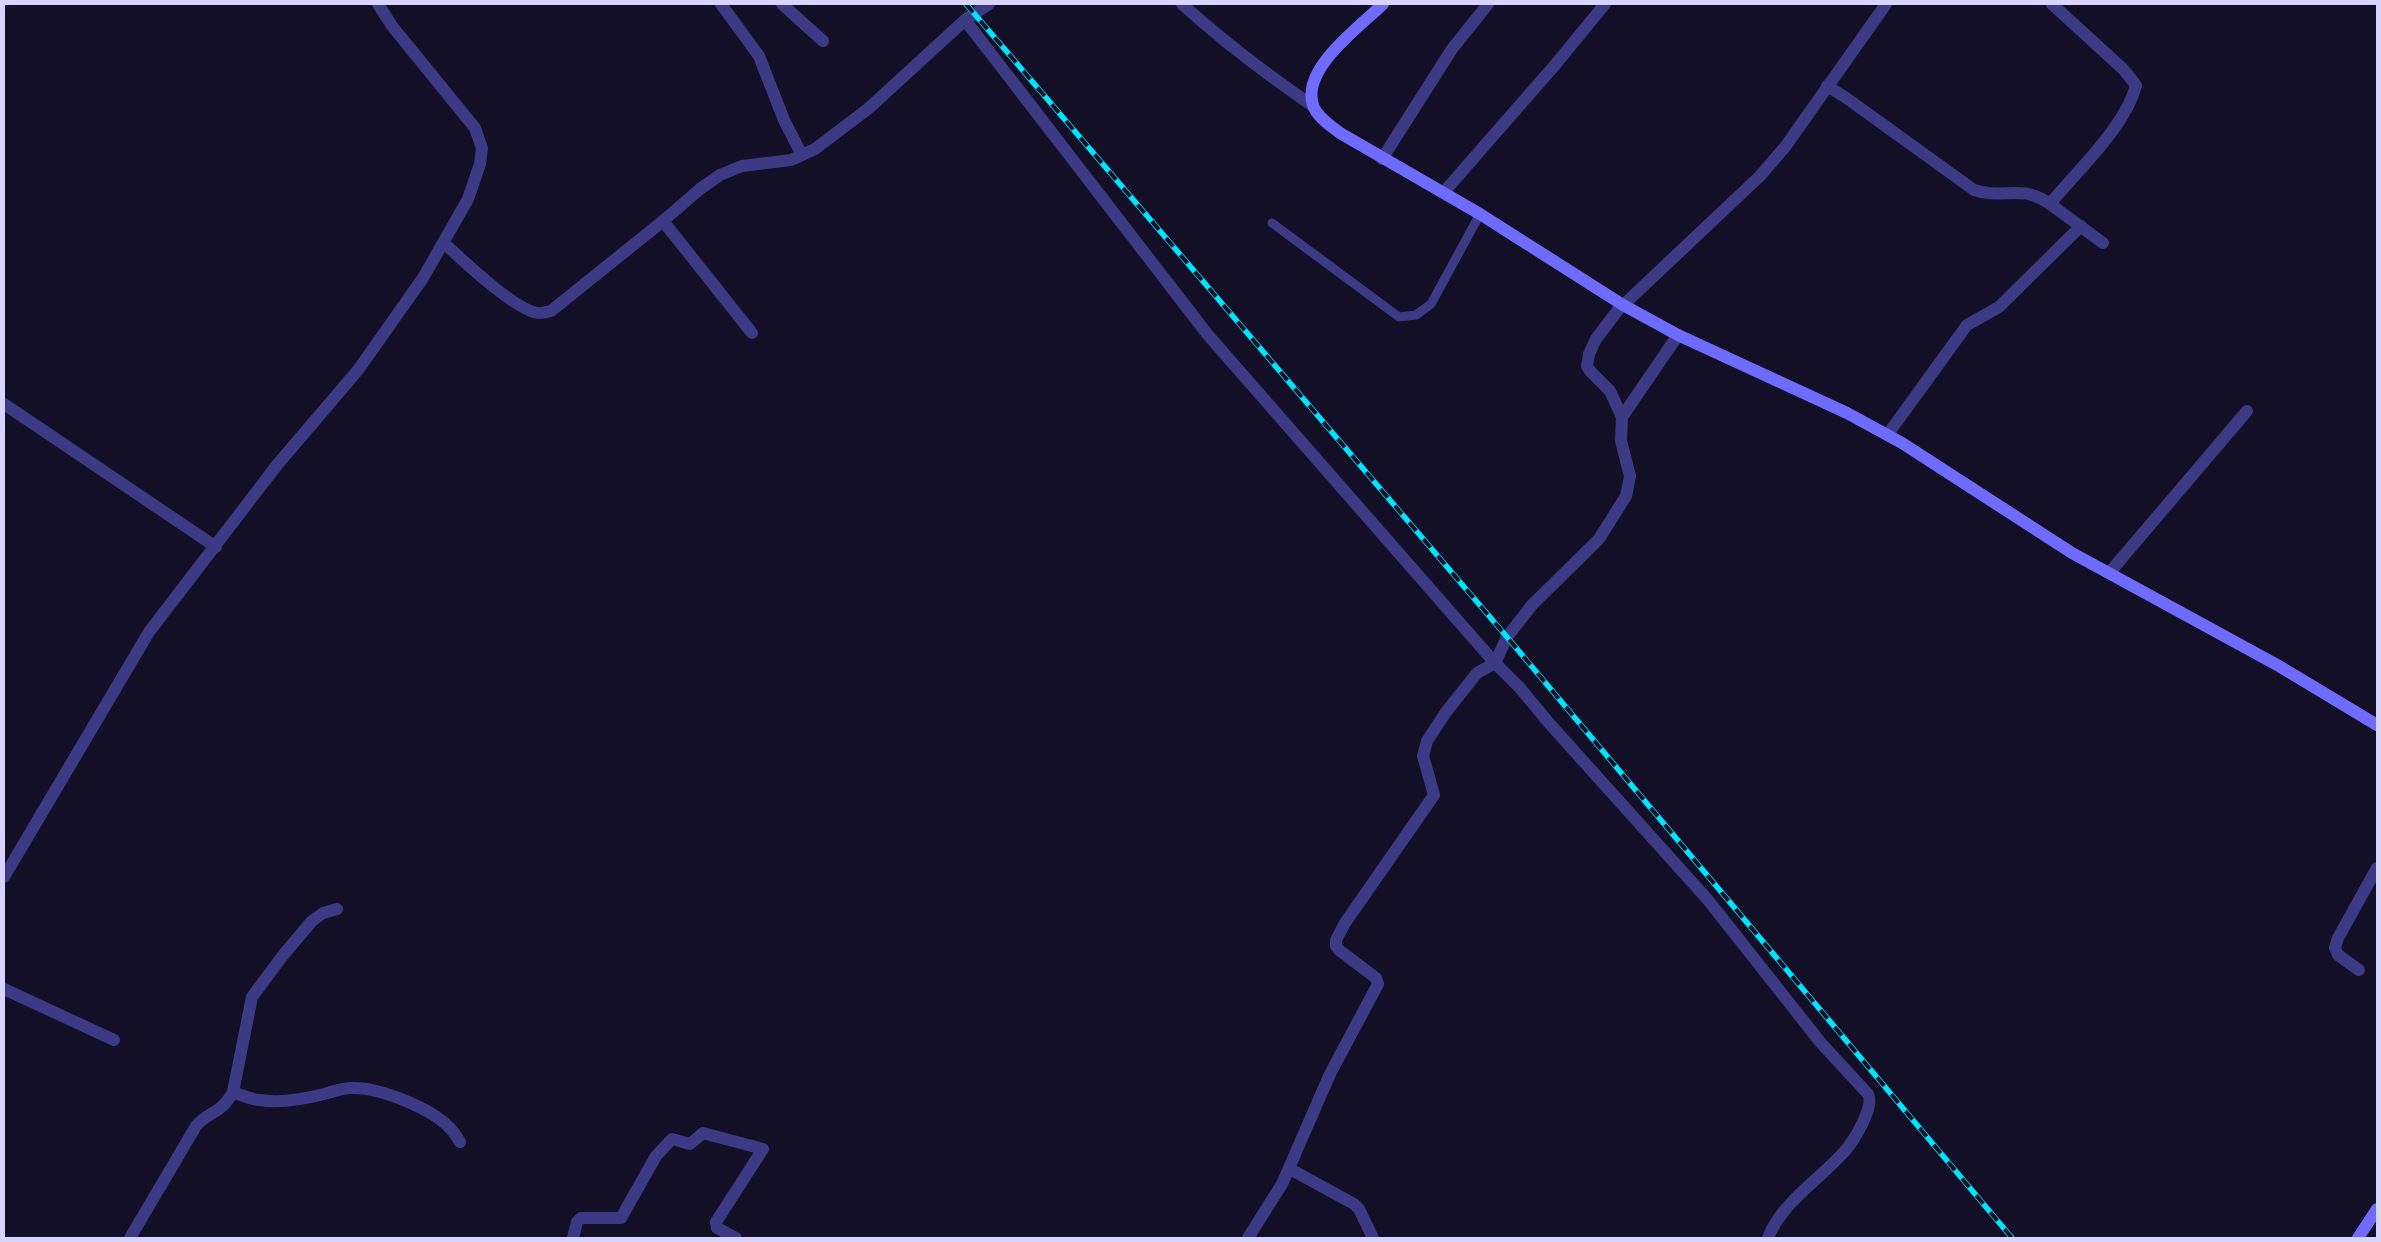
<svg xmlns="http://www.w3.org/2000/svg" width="2381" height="1242" font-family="'Nunito Sans',sans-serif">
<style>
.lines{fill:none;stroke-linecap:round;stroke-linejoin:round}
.lane{stroke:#3d3a85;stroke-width:9}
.street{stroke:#3d3a85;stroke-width:12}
.secondary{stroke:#6f6bff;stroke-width:12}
.rail-casing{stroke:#00e5ff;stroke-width:5.5}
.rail{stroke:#130f26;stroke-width:4;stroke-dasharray:11;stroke-linecap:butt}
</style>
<rect width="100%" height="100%" fill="#130f26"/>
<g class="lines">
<polyline class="lane" points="1272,223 1399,317 1416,315 1431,304 1480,214"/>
<g class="street">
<polyline points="721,4 759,56 784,120 802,155"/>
<polyline points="782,4 823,41"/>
<path d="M1182 4C1223 41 1266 74 1313 106"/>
<path d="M965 20 1208 335 1495 663 1520 688 1549 723 1708 900 1821 1043 1868 1094C1875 1106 1854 1141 1844 1152 1819 1180 1782 1202 1768 1238"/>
<path d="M1827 86 1845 97 1974 190C2003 200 2021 183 2050 204 2077 171 2126 126 2136 85L2123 69 2052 4"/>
<polyline points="1382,159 1452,49 1488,4"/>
<polyline points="1444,192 1555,65 1605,4"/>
<polyline points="2050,204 2103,243"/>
<polyline points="663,221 752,333"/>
<path d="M444 243C461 259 518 313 539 313 543 313 547 312 551 311L663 221 700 189 720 175 742 166 791 160 815 149 869 108 965 20 989 4"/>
<polyline points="4,404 216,547"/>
<polyline points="1622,417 1678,335"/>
<polyline points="1888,434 1967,325 1999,307 2081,226"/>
<polyline points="2110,572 2247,411"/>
<polyline points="4,877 149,632 277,465 358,370 423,278 468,199 480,164 482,148 475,128 392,26 378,4"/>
<polyline points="2359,970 2338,955 2335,948 2338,938 2377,868"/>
<polyline points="4,989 114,1040"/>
<path d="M233 1092C241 1095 250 1099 259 1100 279 1103 305 1099 324 1094 334 1092 343 1087 354 1088 381 1088 430 1108 449 1127 453 1131 457 1137 460 1142"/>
<polyline points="1290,1169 1354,1204 1359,1209 1373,1238"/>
<path d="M130 1238 196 1126C210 1110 220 1115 233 1092L252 997 284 954 312 921 323 913 337 909"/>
<polyline points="573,1238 577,1222 581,1218 621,1218 656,1156 672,1139 690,1144 703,1133 763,1149 716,1222 717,1228 736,1238"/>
<polyline points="1248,1238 1282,1184 1330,1074 1378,984 1376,978 1339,950 1336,946 1336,940 1345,923 1434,795 1423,756 1427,741 1446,712 1477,673 1495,663 1507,637 1532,605 1599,539 1626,496 1630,476 1621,441 1622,417 1610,391 1590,371 1587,366 1589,354 1596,339 1618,310 1760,176 1785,147 1886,4"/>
</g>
<g class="secondary">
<path d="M1383 4C1361 26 1301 68 1313 105 1316 116 1331 126 1340 133L1480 214 1623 305 1678 335 1847 413 1902 443 2072 553 2279 666 2377 725"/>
<polyline points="2358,1238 2377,1209"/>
</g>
<g class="rail-casing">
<polyline id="rail" points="966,4 1507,637 2012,1238"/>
</g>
<use href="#rail" class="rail"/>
</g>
<rect width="2381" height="1242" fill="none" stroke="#d9d4ff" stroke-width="10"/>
</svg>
